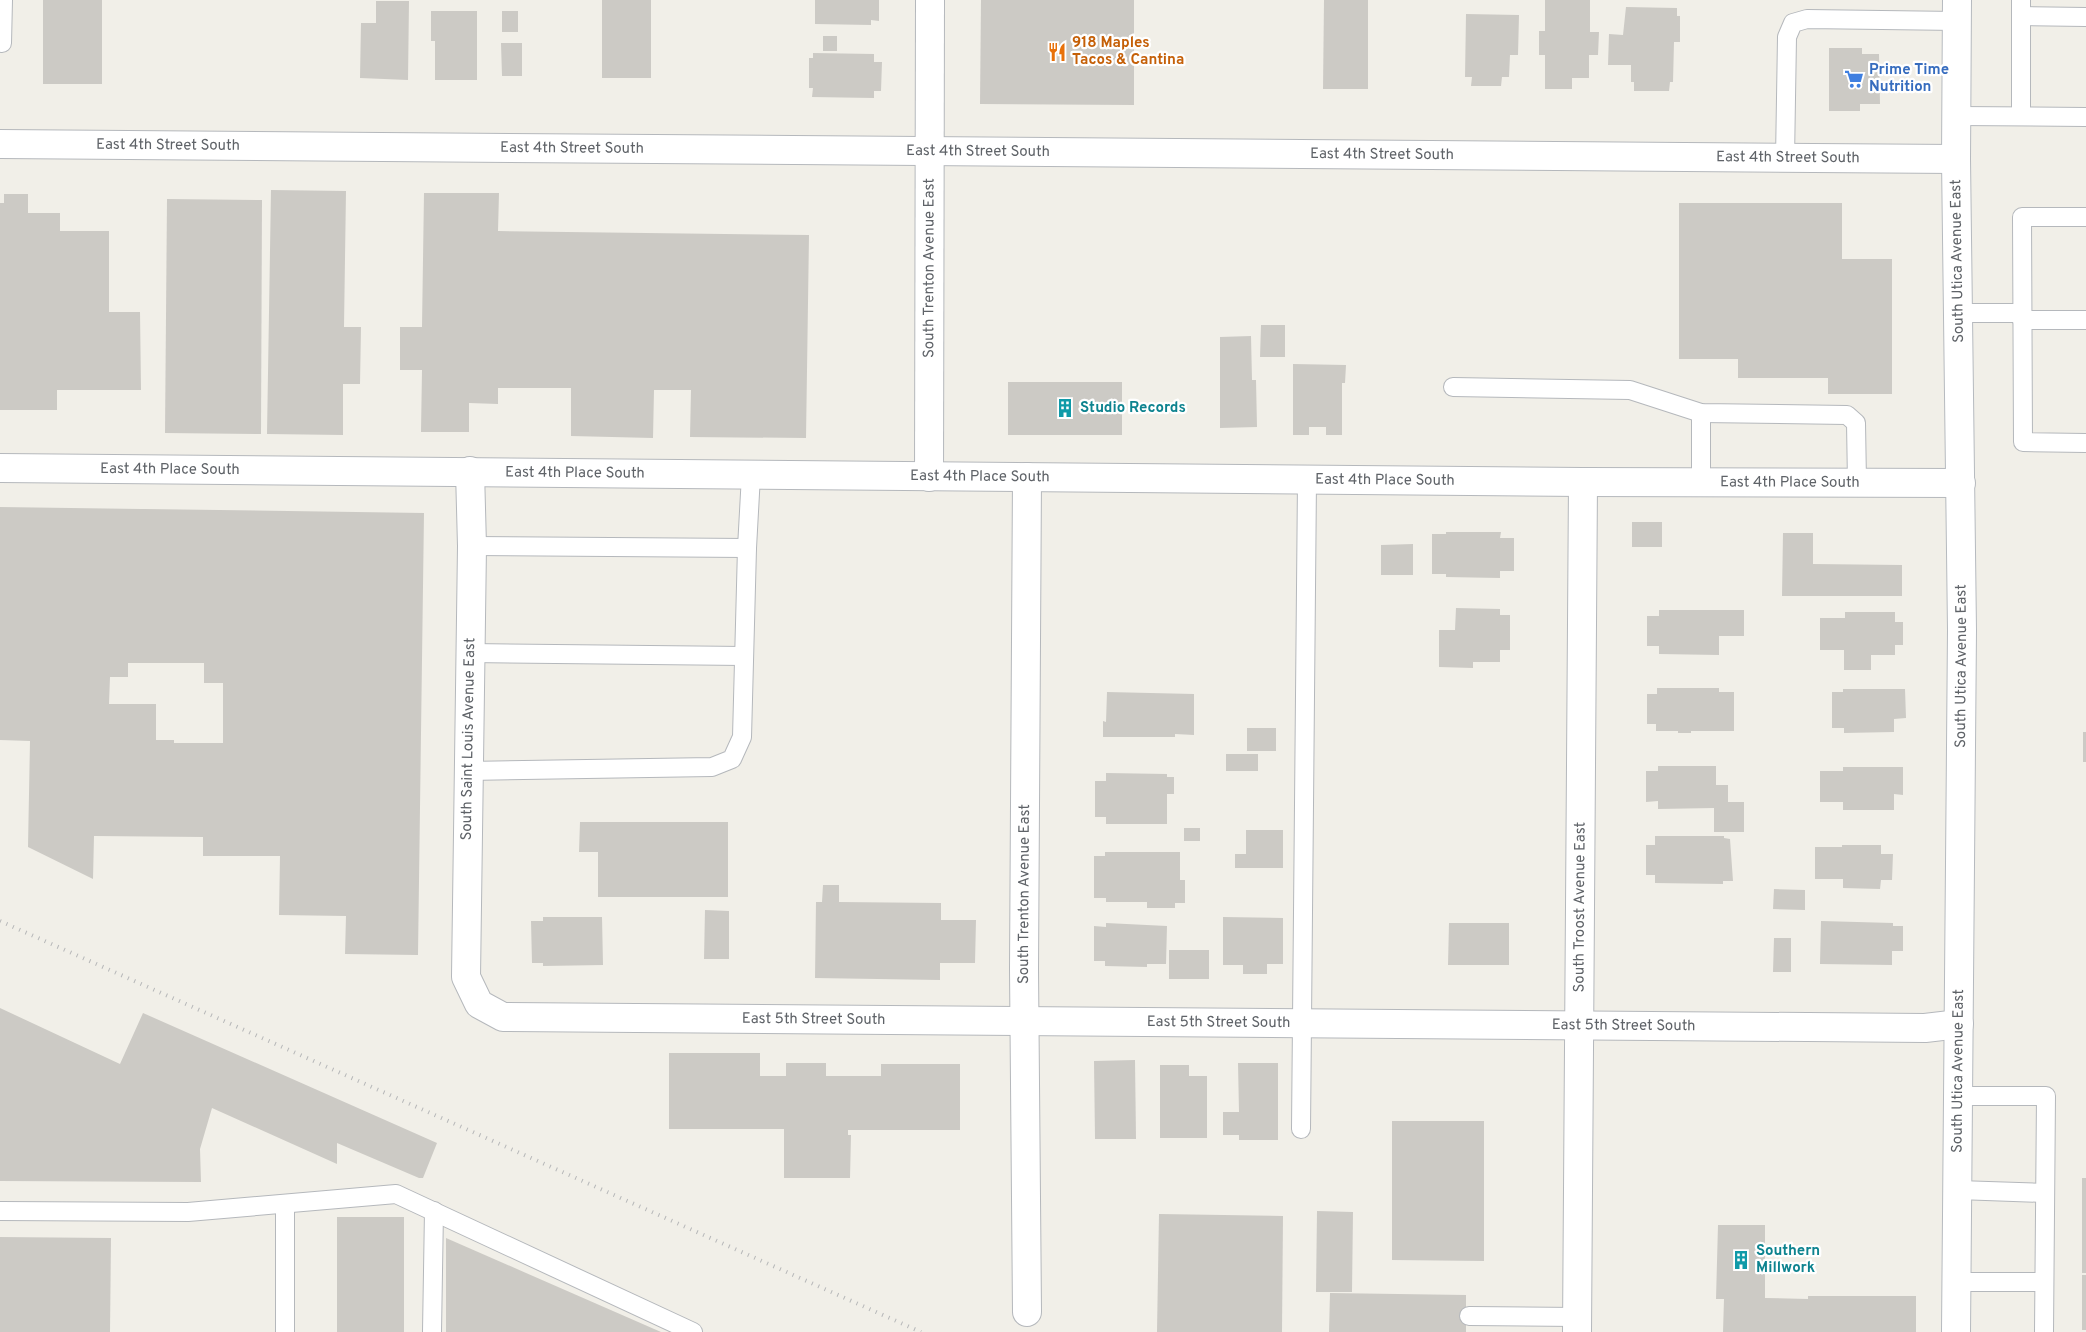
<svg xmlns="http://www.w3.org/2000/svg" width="2086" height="1332" font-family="Overpass,sans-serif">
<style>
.building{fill:#cccac5;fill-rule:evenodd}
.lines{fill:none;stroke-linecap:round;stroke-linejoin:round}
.lane-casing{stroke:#b5b8bc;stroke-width:20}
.street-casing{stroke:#b5b8bc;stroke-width:30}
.secondary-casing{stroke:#b6babf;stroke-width:30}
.lane{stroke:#fff;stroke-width:18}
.street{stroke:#fff;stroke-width:28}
.secondary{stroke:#fff;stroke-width:28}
.rail{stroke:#b6b7b8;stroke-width:4;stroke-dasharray:1 6;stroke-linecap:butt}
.labels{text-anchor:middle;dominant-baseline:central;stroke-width:4.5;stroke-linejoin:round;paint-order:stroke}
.food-label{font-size:15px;font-weight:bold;fill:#c56008;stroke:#fff;text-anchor:start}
.shop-label{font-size:15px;font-weight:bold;fill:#366cbe;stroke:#fff;text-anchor:start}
.street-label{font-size:15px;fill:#5f6368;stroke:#fff}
.culture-label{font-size:15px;font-weight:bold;fill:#0d838f;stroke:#fff;text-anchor:start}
</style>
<rect width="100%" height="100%" fill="#f1efe8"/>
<g class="building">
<rect x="43" y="0" width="59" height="84"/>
<rect x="602" y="0" width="49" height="78"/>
<polygon points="815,0 879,0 879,21 871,20 871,25 815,24"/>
<polygon points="981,0 1134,0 1134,105 980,104"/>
<polygon points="1324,0 1368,0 1368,89 1323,89"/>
<polygon points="1545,0 1590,0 1590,32 1599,32 1598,55 1589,55 1589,78 1572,78 1572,89 1545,89 1545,55 1539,55 1539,31 1545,31"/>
<polygon points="376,1 409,1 408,80 360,78 361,23 376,23"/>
<polygon points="1626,7 1677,8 1677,16 1680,16 1680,42 1674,42 1673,82 1670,82 1669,91 1634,91 1634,82 1631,82 1631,65 1608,65 1609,34 1623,35"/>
<polygon points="431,11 477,11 477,80 435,80 435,41 431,41"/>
<rect x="502" y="11" width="16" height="21"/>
<polygon points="1466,14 1519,15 1518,55 1510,55 1509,77 1502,77 1501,86 1471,86 1472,77 1465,77"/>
<rect x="823" y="36" width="14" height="15"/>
<polygon points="501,43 522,43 522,76 502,76"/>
<polygon points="1829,48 1862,48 1862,54 1879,54 1880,104 1860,104 1860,111 1829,111"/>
<polygon points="813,53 874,54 874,62 882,62 881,91 874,91 874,98 812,97 813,88 809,88 809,58 813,58"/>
<polygon points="271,190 346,191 344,327 361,327 360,384 343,384 343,435 267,434"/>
<polygon points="424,193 499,193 498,231 809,235 806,438 690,437 691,390 654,390 653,438 571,436 571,388 498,388 498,404 469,403 469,432 421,432 422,370 400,370 400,327 422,327"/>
<polygon points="4,194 28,194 28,213 60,213 60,231 109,231 109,312 140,312 141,390 57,390 57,410 0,410 0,203 4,203"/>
<polygon points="167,199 262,200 261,434 165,433"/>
<polygon points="1679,203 1842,203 1842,259 1892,259 1892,394 1828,394 1828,378 1738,378 1738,359 1679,359"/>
<polygon points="1261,325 1285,325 1285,357 1260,357"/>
<polygon points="1251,336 1252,380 1256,380 1257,427 1220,428 1220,337"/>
<polygon points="1293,364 1346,365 1345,383 1342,383 1342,435 1326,435 1326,427 1309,427 1309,435 1293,435"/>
<rect x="1008" y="382" width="114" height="53"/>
<path d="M0 507 424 513 418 955 345 954 346 916 279 915 280 856H203V837L94 836 93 879 28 847 30 741 0 740ZM128 663H204V683H223V743H174V740H156V704H109L110 677H128Z"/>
<rect x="1632" y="522" width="30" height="25"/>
<polygon points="1446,532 1501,532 1500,538 1514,538 1514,571 1500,571 1500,578 1446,577 1446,574 1432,574 1432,534 1446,534"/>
<polygon points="1783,533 1813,533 1813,564 1902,565 1902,596 1782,596"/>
<polygon points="1413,544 1413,575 1381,575 1381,545"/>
<polygon points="1456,608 1500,609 1500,615 1510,615 1510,650 1500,650 1500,662 1473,662 1473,668 1439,667 1439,630 1455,630"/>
<polygon points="1659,610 1744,610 1744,636 1719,636 1719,655 1659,654 1659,646 1647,646 1647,616 1659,616"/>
<polygon points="1845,612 1895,612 1895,622 1903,622 1903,645 1895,645 1895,655 1871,655 1871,670 1844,670 1844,650 1820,650 1820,618 1845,618"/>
<polygon points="1657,688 1719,688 1719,692 1734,692 1734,731 1691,731 1691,733 1678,733 1678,731 1656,731 1656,724 1647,724 1647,694 1657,694"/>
<polygon points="1843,689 1905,689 1906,718 1894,719 1894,732 1844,733 1844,728 1832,728 1832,692 1843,692"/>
<polygon points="1107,692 1194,694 1194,735 1175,734 1175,737 1103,737 1103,721 1106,722"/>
<rect x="1247" y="728" width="29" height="23"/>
<rect x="2083" y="732" width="3" height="30"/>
<rect x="1226" y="754" width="32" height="17"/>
<polygon points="1658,766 1716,766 1716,785 1728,785 1728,802 1744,802 1744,832 1714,832 1714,808 1658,809 1658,801 1646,802 1646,771 1658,771"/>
<polygon points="1843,767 1903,767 1903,795 1894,794 1894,810 1843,810 1843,802 1820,802 1820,771 1843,771"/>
<polygon points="1106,773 1167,774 1167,777 1174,777 1174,794 1167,794 1167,824 1106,824 1106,817 1095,817 1095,781 1106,781"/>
<polygon points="580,822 728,822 728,897 598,897 598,852 579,852"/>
<rect x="1184" y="828" width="16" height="13"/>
<polygon points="1246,830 1283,830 1283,868 1235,868 1235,854 1246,854"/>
<polygon points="1655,836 1724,836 1724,838 1730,839 1733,881 1723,881 1723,884 1655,883 1655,875 1646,875 1646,845 1655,845"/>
<polygon points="1842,845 1881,845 1881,854 1893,854 1892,880 1881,880 1880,889 1843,888 1843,879 1815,879 1815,847 1842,847"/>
<polygon points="1105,852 1180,852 1180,880 1185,880 1185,903 1175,903 1175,908 1147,908 1147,902 1106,902 1106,898 1094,898 1094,856 1105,856"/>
<polygon points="823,885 839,885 839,902 941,903 941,920 976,920 975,963 940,963 940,980 815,978 816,902 822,902"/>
<polygon points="1774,889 1805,890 1805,910 1773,909"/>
<polygon points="705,910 729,911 729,959 704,959"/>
<polygon points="543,917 602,917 603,965 543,966 543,963 532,963 531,921 543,921"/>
<polygon points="1223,917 1283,918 1283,964 1267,964 1267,974 1243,974 1243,965 1223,965"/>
<polygon points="1821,921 1893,923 1893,926 1903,926 1903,951 1892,951 1892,965 1820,964"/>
<polygon points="1106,923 1167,926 1166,964 1147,964 1147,967 1105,966 1105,961 1094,961 1094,926 1106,927"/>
<polygon points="1449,923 1509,923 1509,965 1448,965"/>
<polygon points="1774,938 1791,938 1791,972 1773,972"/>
<rect x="1169" y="950" width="40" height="29"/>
<polygon points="0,1008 120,1064 143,1013 437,1143 423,1178 419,1178 337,1143 337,1164 212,1108 200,1149 201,1182 0,1181"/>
<polygon points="669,1053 760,1053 760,1076 786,1076 786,1063 826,1063 826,1076 881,1076 881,1064 960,1064 960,1130 848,1130 848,1135 851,1135 850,1178 784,1178 784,1129 669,1129"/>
<polygon points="1135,1060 1136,1139 1095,1139 1094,1061"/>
<polygon points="1238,1063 1278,1063 1278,1140 1239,1140 1239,1135 1223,1135 1223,1112 1239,1112"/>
<polygon points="1160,1065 1189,1065 1189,1076 1207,1076 1207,1138 1160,1138"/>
<polygon points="1392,1121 1484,1121 1484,1261 1392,1260"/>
<rect x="2082" y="1178" width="4" height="95"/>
<polygon points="1317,1211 1353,1212 1352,1292 1316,1292"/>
<polygon points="1159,1214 1283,1216 1282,1332 1157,1332"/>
<rect x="337" y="1217" width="67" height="115"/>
<polygon points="1718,1225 1765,1225 1765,1298 1808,1299 1808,1296 1916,1296 1916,1332 1723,1332 1724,1299 1716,1299"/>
<polygon points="0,1237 111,1238 110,1332 0,1332"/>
<polygon points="446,1238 661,1332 446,1332"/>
<rect x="2082" y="1275" width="4" height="55"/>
<polygon points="1330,1293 1466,1295 1466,1332 1329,1332"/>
</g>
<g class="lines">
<g class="lane-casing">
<g id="lane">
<polyline points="2021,16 2086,17"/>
<polyline points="2,43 3,0"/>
<polyline points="1957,116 2086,117"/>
<polyline points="2021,116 2021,0"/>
<polyline points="1785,159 1787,37 1793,23 1807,19 1957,21"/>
<polyline points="2086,217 2022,217 2023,442 2086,443"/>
<polyline points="1958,313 2022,313"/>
<polyline points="2022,320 2086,320"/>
<polyline points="1453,387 1630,390 1701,413 1847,415 1856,423 1857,482"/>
<polyline points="1701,413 1701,482"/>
<polyline points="472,546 747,548 751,475"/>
<polyline points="470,653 744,656"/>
<polyline points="468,771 712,767 732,759 742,737 747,548"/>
<polyline points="1959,1096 2046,1096 2044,1332"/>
<polyline points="1301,1129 1307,480"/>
<polyline points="1958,1190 2045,1193"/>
<polyline points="285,1204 285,1332"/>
<polyline points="0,1211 188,1212 396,1194 693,1332"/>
<polyline points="1957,1282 2044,1282"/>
<polyline points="1469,1316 1577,1317"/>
<polyline points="432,1332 434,1211"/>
</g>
</g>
<g class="street-casing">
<g id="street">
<path id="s1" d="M0 144 1956 159"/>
<path id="s2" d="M0 468 1583 482 1961 483"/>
<path id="s3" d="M470 471 472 546 466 977 479 1004 503 1017 1925 1028 1959 1024"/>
<path id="s4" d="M929 477 930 0"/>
<path id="s5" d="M1027 1312 1024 969 1027 477"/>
<path id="s6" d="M1577 1332 1583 482"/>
</g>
</g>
<g class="secondary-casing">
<g id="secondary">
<path id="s7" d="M1956 1332 1962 630 1956 159 1957 0"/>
</g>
</g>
<use href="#lane" class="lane"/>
<use href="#street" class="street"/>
<use href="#secondary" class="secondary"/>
<polyline class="rail" points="0,921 921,1332"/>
</g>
<defs>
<g id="restaurant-bare" transform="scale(1.5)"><path d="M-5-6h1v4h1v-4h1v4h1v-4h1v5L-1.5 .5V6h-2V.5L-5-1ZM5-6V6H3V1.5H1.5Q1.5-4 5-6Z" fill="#e8710a" stroke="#fff" stroke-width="2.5" paint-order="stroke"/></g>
<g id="supermarket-bare" transform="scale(1.5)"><path d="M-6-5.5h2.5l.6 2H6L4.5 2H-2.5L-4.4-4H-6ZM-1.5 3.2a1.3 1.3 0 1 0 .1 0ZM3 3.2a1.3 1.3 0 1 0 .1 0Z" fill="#3f7fe0" stroke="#fff" stroke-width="2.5" paint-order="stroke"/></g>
<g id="building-bare" transform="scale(1.5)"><path d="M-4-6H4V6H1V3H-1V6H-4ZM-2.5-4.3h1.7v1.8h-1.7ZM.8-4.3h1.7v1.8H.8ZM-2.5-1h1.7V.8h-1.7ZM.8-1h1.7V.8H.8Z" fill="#0f9aa8" stroke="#fff" stroke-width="2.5" paint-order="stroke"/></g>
</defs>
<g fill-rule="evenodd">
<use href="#restaurant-bare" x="1057" y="52"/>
<use href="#supermarket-bare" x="1854" y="79"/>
<use href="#building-bare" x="1065" y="408"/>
<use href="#building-bare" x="1741" y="1260"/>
</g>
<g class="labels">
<g class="food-label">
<text x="1072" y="43">918 Maples<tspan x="1072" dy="17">Tacos &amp; Cantina</tspan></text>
</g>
<g class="shop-label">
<text x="1869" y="70">Prime Time<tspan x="1869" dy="17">Nutrition</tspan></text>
</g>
<g class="street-label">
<text stroke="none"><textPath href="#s1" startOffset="168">East 4th Street South</textPath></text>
<text stroke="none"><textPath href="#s1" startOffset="572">East 4th Street South</textPath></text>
<text stroke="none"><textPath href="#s1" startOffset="978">East 4th Street South</textPath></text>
<text stroke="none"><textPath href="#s1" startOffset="1382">East 4th Street South</textPath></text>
<text stroke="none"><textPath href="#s1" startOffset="1788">East 4th Street South</textPath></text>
<text transform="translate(1958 261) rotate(-91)">South Utica Avenue East</text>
<text stroke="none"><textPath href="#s4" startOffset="209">South Trenton Avenue East</textPath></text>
<text stroke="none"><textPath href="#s2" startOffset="170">East 4th Place South</textPath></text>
<text stroke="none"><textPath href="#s2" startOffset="575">East 4th Place South</textPath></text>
<text stroke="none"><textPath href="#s2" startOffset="980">East 4th Place South</textPath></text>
<text stroke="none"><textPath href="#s2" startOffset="1385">East 4th Place South</textPath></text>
<text stroke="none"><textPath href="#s2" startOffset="1790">East 4th Place South</textPath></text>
<text stroke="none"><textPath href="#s7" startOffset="666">South Utica Avenue East</textPath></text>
<text transform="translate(469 739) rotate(-89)">South Saint Louis Avenue East</text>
<text stroke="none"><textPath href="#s5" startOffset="418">South Trenton Avenue East</textPath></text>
<text stroke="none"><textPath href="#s6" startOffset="425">South Troost Avenue East</textPath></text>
<text stroke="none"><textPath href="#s3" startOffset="874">East 5th Street South</textPath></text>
<text stroke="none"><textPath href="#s3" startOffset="1279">East 5th Street South</textPath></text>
<text stroke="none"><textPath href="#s3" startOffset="1684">East 5th Street South</textPath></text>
<text stroke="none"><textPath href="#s7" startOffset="261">South Utica Avenue East</textPath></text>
</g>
<g class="culture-label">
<text x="1080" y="408">Studio Records</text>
<text x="1756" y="1251">Southern<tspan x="1756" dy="17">Millwork</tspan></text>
</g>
</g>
</svg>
